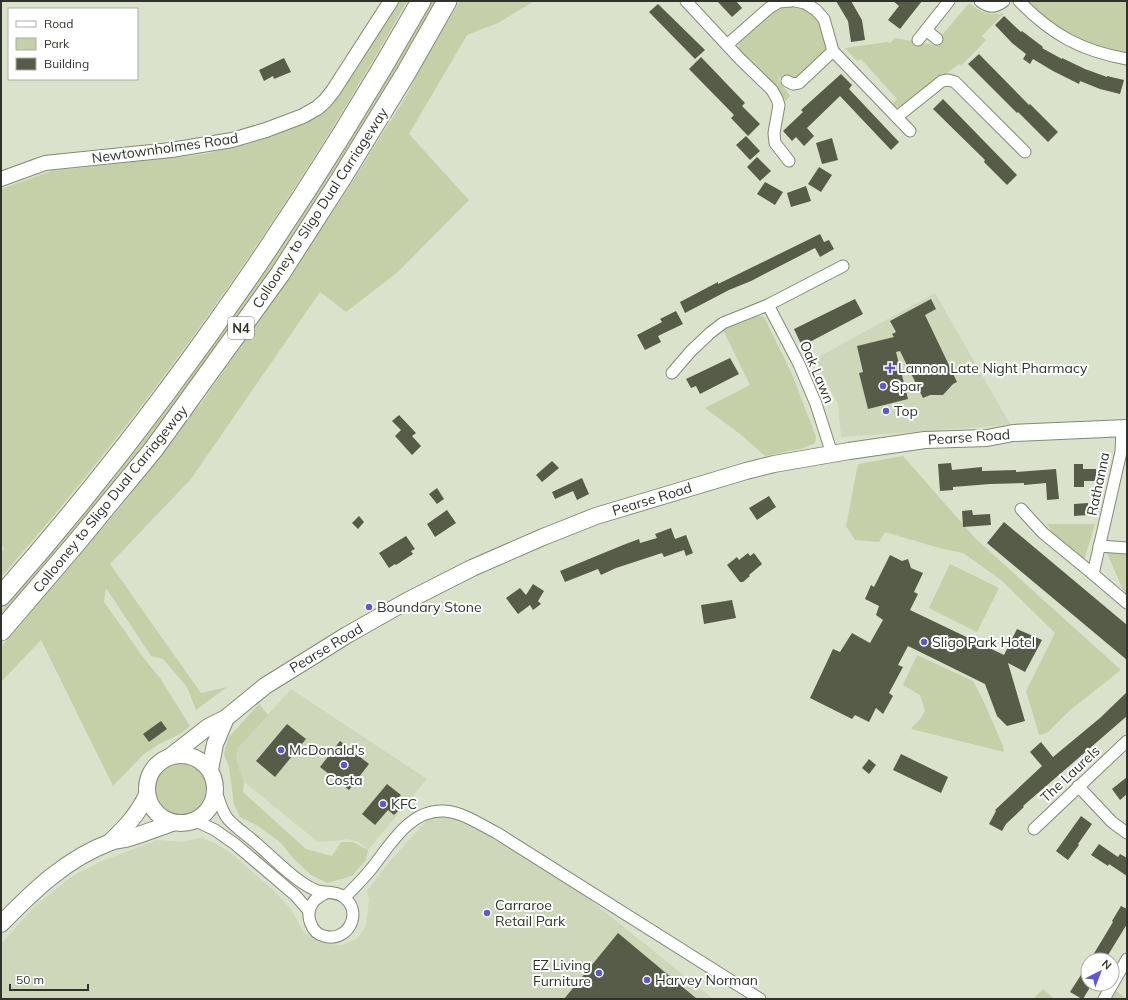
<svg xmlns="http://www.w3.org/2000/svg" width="1128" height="1000" font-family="Mulish,sans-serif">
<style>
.built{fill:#ced7b9}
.green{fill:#c5d0a9}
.building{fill:#565c48}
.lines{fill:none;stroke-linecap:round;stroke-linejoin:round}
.minor-casing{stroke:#838974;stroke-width:13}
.tertiary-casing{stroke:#838974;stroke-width:16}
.secondary-casing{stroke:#838974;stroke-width:18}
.trunk-casing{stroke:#838974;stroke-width:21}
.minor{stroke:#fff;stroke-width:11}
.tertiary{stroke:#fff;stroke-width:14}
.secondary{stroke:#fff;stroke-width:16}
.trunk{stroke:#fff;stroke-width:19}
.poi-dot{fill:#5e57cf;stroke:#fff;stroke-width:1.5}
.labels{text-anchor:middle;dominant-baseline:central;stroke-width:4;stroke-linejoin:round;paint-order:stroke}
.shield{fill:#fff;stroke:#6e706a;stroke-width:1}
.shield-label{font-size:13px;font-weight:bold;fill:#30332a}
.street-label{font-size:14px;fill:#30332a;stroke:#fff}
.poi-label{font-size:14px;fill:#30332a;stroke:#fff;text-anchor:start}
</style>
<rect width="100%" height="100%" fill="#dbe2cb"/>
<g class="built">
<polygon points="935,293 1010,424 984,427 841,437 838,404 815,359"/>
<polygon points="291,689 427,779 368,850 359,842 347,839 335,841 318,842 244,782 237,762 237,749"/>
<polygon points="442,816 468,818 553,870 713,999 1,999 1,944 34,907 71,877 100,862 157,840 181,842 201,838 215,843 231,853 272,889 291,909 304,933 329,944 341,945 357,939 366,926 369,900 367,891 390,861 427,820"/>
</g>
<g class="green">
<path d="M398 1H407C292 206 156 401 1 577V553L4 549 1 542V189L51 171 205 154 263 139 309 120 382 28Z"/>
<polygon points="432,1 440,1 326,191 167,420 1,620 1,611 74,525 194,372 264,271 364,117"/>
<polygon points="460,1 534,1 498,23 467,35 409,134 469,200 398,272 346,312 320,292 191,479 110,564 201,693 227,687 196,710 187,687 163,659 151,656 106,588 104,602 146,661 160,678 190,726 180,734 159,744 144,754 113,786 41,640 1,682 1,647 128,498 142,478 187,419 200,405 294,270 349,187 408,93 419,70"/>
<path d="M1027 1H1127V53C1120 55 1113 52 1106 50 1076 41 1046 26 1027 1Z"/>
<path d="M969 3C982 13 988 16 1004 13L982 36 986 40 961 66 959 64 903 107 894 106 892 104 897 99 861 59 857 61 845 48 887 42 890 43 895 38 934 45Z"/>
<path d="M796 6C821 14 820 22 828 45 821 58 808 73 794 78L787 74 778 79 790 96 786 101 742 53 738 49 739 43 773 12 783 7Z"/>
<polygon points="757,315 764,317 792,374 816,437 815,443 804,448 765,456 740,434 705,408 750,385 723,330"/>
<polygon points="903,456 976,539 1121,670 1069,711 1047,733 1039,735 1026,691 1055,633 1001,580 963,553 939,548 885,532 879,542 855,540 846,526 858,464"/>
<polygon points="1047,524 1095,524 1084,560 1082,559 1053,534"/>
<polygon points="1107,553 1127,553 1127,592 1126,593 1123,590"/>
<polygon points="950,564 999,588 977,632 929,608"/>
<polygon points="917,655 973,681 983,700 1003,746 1004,752 911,729 921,718 925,711 920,695 903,685"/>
<polygon points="259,704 268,715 237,749 237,762 244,782 243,792 306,849 332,856 341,842 353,842 368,850 366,860 352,876 327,883 311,875 293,858 281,843 258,826 240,817 234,804 229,767 224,754 228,738"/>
<circle cx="182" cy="790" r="27"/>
<polygon points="1043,989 1055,999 1033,999"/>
<polygon points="1116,991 1127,999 1112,999"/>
</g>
<g class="building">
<polygon points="717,1 736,1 742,8 732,17"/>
<polygon points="836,1 851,1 862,20 865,40 851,42 848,21"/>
<polygon points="893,1 922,1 900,29 888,20 899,6"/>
<polygon points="658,4 705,50 695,59 649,12"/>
<polygon points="1004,16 1021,32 1022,31 1043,47 1042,48 1062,59 1062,58 1085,69 1107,77 1107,76 1124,80 1120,94 1100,89 1080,81 1079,84 1053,71 1033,59 1030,64 1023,59 1026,54 1012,43 995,25"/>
<polygon points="979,54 1029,105 1030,104 1058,132 1048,142 1018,112 1017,113 968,64"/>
<polygon points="701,57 745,103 742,106 760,124 748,136 731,118 734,115 689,69"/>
<polygon points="284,58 291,72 274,79 273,76 264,81 259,70"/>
<polygon points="841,74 852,85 849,89 899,142 891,150 840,96 807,128 814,136 804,146 796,137 792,141 783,131 803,112 801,110"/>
<polygon points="943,99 1017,175 1007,185 984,162 985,160 933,109"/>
<polygon points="746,136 760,151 750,160 736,145"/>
<polygon points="832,138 838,160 822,164 816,143"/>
<polygon points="757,157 771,171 760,181 747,167"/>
<polygon points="819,167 832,175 821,192 808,184"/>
<polygon points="765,182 783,192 775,205 757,194"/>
<polygon points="806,186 811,201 791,207 787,193"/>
<polygon points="820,234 824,242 829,240 834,249 820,257 815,248 751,281 729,290 685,313 680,302 718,282 718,284"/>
<polygon points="855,299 863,314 802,346 794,329"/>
<polygon points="931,299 936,309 925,315 957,382 953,384 943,395 930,395 923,398 900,351 896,352 908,399 868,409 859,373 863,372 857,346 894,337 892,334 896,332 890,321"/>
<polygon points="676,311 683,324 658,336 661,342 645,350 637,335 662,322 660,319"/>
<polygon points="730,358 739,374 700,394 696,386 691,388 686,379"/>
<polygon points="399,415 416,433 412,436 421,446 412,455 395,436 401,430 392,421"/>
<polygon points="552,461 559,468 542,482 536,475"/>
<polygon points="951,463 952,470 982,467 982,471 1016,470 1016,472 1056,469 1059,499 1047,500 1046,483 1024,485 1024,483 990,484 953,487 953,490 940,491 938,464"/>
<polygon points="1074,464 1083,464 1083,469 1096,469 1096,481 1084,481 1084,487 1074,487"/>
<polygon points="582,478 589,494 577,500 573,491 555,499 552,492"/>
<polygon points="437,488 444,499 437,504 429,494"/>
<polygon points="769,496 776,507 757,520 749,508"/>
<polygon points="1088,503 1088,515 1074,516 1074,504"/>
<polygon points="447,510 456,523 435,537 427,524"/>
<polygon points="972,510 973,515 990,514 991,525 963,527 962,511"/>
<polygon points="359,516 364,522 358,529 352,523"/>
<polygon points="1004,522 1127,625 1127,660 987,543"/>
<polygon points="671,528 675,539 686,535 693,553 686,556 684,550 664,557 662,553 616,568 601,575 598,569 565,582 560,571 623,545 639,539 640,543 657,538 655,534"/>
<polygon points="406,536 415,549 411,551 413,554 396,565 395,564 389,568 379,553"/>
<polygon points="748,553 750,556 754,553 762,564 749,575 750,576 743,582 740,582 727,565 737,557 739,560"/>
<polygon points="890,555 902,561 908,559 911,568 923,573 914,592 918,594 910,610 1004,655 1017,629 1042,640 1025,672 1008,663 1025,721 1007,726 997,716 985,684 908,646 898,665 903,667 889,693 893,696 883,714 876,708 869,722 855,715 852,719 810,698 833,649 840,652 852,633 870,643 883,620 876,615 879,606 865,599 871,585 874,587"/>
<polygon points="533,584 544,591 538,601 541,604 533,610 530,605 518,614 506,598 520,588 526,595"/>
<polygon points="732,600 736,618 704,624 701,605"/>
<polygon points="1127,692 1127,716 1023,806 1024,807 1006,824 1002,831 989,824 996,811 995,810 1042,766 1030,752 1041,742 1053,757 1100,718"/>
<polygon points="161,721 167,729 149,742 143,734"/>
<polygon points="287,724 306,739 275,777 256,761"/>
<polygon points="340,741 369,764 349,790 320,767"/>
<polygon points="901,754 948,777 941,793 893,770"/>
<polygon points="869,759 876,765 869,774 862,768"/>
<polygon points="1127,777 1127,794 1120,800 1112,789"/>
<polygon points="387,784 401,795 394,802 401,808 394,815 388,810 375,825 362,814"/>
<polygon points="1081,816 1092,824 1078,844 1079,845 1068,860 1056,851"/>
<polygon points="1099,844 1118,857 1120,854 1127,858 1127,876 1109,864 1108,866 1091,855"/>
<polygon points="1121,906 1127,909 1127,924 1105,960 1090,960 1113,922 1112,921"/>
<polygon points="618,933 697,999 564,999"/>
<polygon points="1088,964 1088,984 1092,984 1083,999 1082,999 1070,992"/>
</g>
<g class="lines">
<g class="minor-casing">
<g id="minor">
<polyline points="686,1 740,59 772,90 777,99 779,105 774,133 775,143 789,161"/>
<polyline points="795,1 805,3 816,10 824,19 833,51 910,131"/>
<path d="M980 1C989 8 995 8 1004 1"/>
<path d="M1019 1C1051 34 1081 51 1127 59"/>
<polyline points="926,30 937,39"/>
<polyline points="918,40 949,1"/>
<polyline points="727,45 769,8 779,2 791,1"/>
<polyline points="787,81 793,84 799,83 833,51"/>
<polyline points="897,117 942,81 948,80 955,82 1025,152"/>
<polyline points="768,305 799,364 816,404 832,454"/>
<polyline points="672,373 691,351 710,333 723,323 768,305 843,266"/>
<polyline points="1021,509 1043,533 1093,574 1127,603"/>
<polyline points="1099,546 1127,548"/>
<polyline points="1093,574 1121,452 1122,428"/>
<polyline points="1078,786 1112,822 1127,833"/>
<path d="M216 791C219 800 222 812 228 819 236 828 247 835 256 843 272 857 295 881 315 890 325 894 338 890 346 899 363 915 346 943 324 936 311 933 305 915 312 904 315 898 320 896 326 893"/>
<polyline points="196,821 215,830 235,844 295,895 309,911"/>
<polyline points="1034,829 1127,741"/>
<path d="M345 897C354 888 364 878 372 868 390 845 410 809 444 811 463 812 481 825 497 833L760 999"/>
<polyline points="1104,999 1127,959"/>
</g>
</g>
<g class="tertiary-casing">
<polyline id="tertiary" points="1,179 45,163 171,150 232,140 266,130 303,116 317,108 325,101 333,91 391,1"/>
</g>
<g class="secondary-casing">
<g id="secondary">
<circle cx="181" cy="789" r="34"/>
<polyline points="172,755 208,727 226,718 265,686 347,635 407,601 472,568 543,537 596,516 746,471 774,464 849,451 925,440 987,438 1013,433 1127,428"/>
<polyline points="210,770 215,744 226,718"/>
<path d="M111 841C126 827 138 814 147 795"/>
<path d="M1 924C33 891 67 858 111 842 116 840 123 840 129 838 143 834 158 828 172 823"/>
</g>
</g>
<g class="trunk-casing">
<g id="trunk">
<path d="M1 596C162 414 301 212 421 1"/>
<polyline points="1,631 77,542 153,450 280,274 341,179 406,73 447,1"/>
</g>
</g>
<use href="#minor" class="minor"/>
<use href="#tertiary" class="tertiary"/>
<use href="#secondary" class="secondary"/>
<use href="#trunk" class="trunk"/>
</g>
<g class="poi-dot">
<path d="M888 362h4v4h4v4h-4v4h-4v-4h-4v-4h4z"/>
<circle cx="883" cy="386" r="4"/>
<circle cx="886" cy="411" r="4"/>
<circle cx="369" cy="607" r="4"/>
<circle cx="924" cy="642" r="4"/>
<circle cx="281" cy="750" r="4"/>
<circle cx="344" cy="765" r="4"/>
<circle cx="383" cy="804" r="4"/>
<circle cx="487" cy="913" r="4"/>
<circle cx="599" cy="973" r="4"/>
<circle cx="647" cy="980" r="4"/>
</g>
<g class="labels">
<rect class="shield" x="228" y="317" width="26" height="22" rx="3"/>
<g class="shield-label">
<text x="241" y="328">N4</text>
</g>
<g class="street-label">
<text transform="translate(165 148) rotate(-8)">Newtownholmes Road</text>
<text transform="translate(320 208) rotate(-57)">Collooney to Sligo Dual Carriageway</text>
<text transform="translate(817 372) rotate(67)">Oak Lawn</text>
<text transform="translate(969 437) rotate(-4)">Pearse Road</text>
<text transform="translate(1098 484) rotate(-78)">Rathanna</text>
<text transform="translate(110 499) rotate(-51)">Collooney to Sligo Dual Carriageway</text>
<text transform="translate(652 499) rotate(-17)">Pearse Road</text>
<text transform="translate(326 648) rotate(-31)">Pearse Road</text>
<text transform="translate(1070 774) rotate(-43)">The Laurels</text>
</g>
<g class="poi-label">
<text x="898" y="368">Lannon Late Night Pharmacy</text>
<text x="891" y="386">Spar</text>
<text x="894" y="411">Top</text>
<text x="377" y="607">Boundary Stone</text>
<text x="932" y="642">Sligo Park Hotel</text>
<text x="289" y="750">McDonald's</text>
<text x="344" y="780" text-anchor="middle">Costa</text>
<text x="391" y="804">KFC</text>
<text x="495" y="905">Carraroe<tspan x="495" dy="16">Retail Park</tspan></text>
<text x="591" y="965" text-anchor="end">EZ Living<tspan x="591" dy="16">Furniture</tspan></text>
<text x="655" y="980">Harvey Norman</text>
</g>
</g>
<rect width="1128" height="1000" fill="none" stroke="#30332a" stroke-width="4"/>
<rect x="8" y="8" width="130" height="72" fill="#ffffff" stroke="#acadaa"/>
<rect x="16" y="21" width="20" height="6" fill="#ffffff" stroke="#acadaa"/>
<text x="44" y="28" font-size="12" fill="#30332a">Road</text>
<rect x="16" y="38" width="20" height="12" fill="#c5d0a9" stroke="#acadaa"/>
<text x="44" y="48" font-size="12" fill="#30332a">Park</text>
<rect x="16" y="58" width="20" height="12" fill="#565c48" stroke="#acadaa"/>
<text x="44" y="68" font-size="12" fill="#30332a">Building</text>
<g transform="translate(1100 972) rotate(42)"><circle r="19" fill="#ffffff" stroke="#acadaa"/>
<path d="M0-3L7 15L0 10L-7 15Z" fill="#5e57cf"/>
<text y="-6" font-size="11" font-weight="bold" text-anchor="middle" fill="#30332a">N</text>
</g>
<path d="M10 984v6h78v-6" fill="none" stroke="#30332a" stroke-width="2"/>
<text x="16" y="984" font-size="12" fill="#30332a" stroke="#ffffff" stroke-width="3" paint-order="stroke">50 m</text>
</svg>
